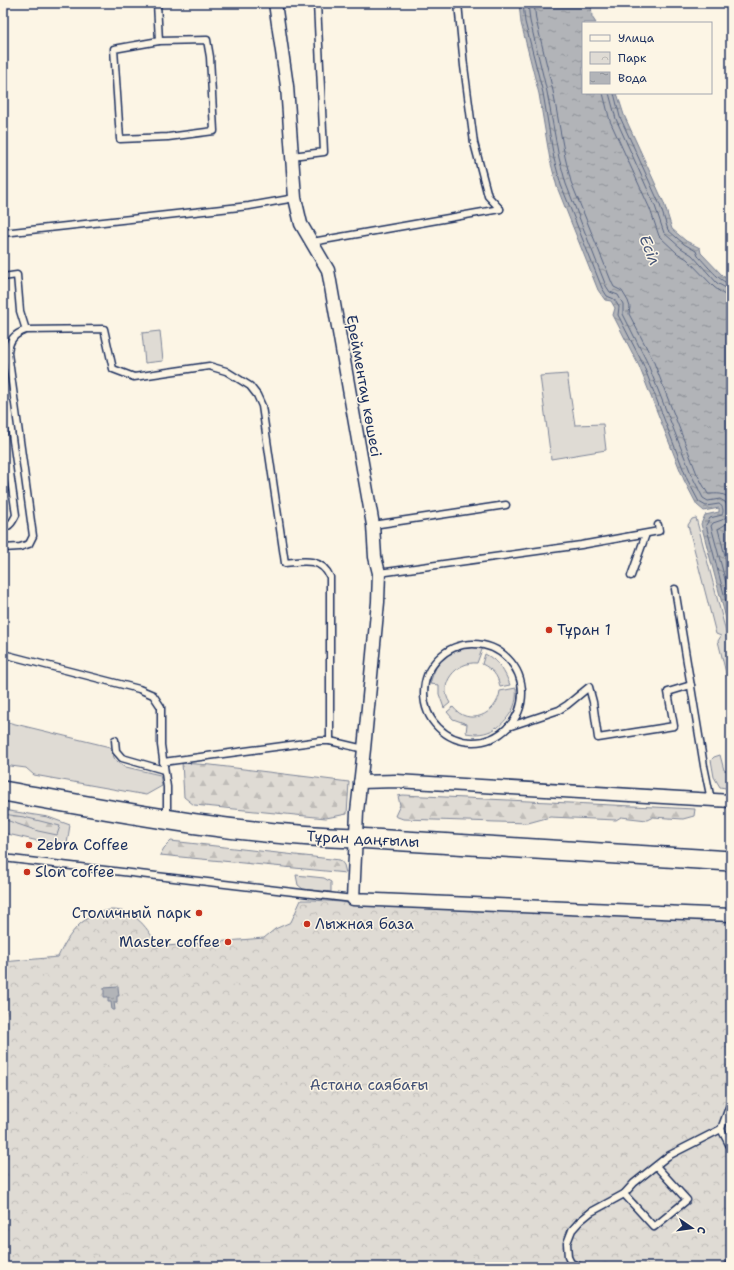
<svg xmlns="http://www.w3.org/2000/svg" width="734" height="1270" font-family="'Shantell Sans',sans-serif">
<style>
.grass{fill:#dfdbd4;stroke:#7d8599}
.forest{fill:url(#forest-firs);stroke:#7d8599}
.park{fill:url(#park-crowns);stroke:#7d8599}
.water{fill:url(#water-ripples);stroke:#767f94}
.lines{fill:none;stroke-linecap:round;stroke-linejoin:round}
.shore{stroke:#576482;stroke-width:1}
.service-casing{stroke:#1b2f5e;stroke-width:9}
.minor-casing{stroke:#1b2f5e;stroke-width:15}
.primary-casing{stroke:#1b2f5e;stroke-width:22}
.service{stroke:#fcf5e5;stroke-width:6}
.minor{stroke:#fcf5e5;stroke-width:12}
.primary{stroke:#fcf5e5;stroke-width:19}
.poi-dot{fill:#c8321e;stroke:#fcf5e5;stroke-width:1.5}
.labels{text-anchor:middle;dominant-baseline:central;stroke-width:3;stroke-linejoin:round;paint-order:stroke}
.street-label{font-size:15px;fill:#1b2f5e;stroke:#fcf5e5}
.poi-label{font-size:15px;fill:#1b2f5e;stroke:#fcf5e5;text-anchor:start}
.park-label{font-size:15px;fill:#425176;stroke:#fcf5e5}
.water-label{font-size:16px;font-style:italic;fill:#485779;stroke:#fcf5e5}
</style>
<defs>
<pattern id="forest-firs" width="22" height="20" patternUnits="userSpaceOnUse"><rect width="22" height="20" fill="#dfdbd4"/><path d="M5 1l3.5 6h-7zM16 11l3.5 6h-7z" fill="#bfbcb8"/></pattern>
<pattern id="park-crowns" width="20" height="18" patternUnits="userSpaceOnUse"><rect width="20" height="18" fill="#dfdbd4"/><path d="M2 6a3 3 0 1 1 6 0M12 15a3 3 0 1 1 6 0" fill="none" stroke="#bfbcb8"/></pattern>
<pattern id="water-ripples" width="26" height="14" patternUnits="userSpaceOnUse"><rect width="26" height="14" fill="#b2b4b8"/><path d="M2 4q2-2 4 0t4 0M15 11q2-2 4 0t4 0" fill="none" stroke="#909399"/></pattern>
</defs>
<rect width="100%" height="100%" fill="#fcf5e5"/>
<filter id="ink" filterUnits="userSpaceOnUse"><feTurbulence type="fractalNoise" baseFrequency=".025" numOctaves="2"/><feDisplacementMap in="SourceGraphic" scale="8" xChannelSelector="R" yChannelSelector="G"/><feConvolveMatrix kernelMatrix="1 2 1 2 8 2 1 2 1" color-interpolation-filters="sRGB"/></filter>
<g filter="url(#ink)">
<g class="grass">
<polygon points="160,331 163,361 145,363 142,333"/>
<polygon points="567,374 575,425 603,424 606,450 551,459 540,376"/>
<polygon points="696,518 731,651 731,693 718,641 721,636 716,634 688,525 692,519"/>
<path d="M476 645 483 647 477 663C457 661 437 684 450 703L444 708 439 694V685L430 684C437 658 449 647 476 645Z"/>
<path d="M485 654C499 661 505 672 510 685L500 687C498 675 492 669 482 664Z"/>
<path d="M516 688C518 705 510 717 497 728L496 727 494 728 495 729C485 734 477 735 466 733L467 724 453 719 447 712 453 707C468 727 497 715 500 691Z"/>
<polygon points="3,721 110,747 115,760 126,767 160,775 162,786 146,795 34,775 26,768 3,765"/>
<polygon points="720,755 724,770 731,772 731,789 720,787 714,777 711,760 714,757"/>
<polygon points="3,810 48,817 70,825 67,844 43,842 3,833"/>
<polygon points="296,875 324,878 331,882 331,892 303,889 298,885"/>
</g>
<g class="forest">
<polygon points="182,763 211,765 349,782 347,814 326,818 194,805 184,797"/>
<polygon points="403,795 695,809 694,816 683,819 653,817 647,820 621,817 616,820 550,817 528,823 403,819 395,816 400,805 398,796"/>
<polygon points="3,814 24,817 60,826 57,835 38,831 3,819"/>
<polygon points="171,841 340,860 344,865 346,873 160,855 164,848"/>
</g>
<path class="park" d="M301 900H313L409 907 731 920V1267H3V962L58 957C69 933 83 914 110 910 118 910 126 911 133 916 143 922 149 932 155 941L154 947 264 938 275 929 291 922Z"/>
<g class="water">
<polygon points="519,3 591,3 592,17 596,23 583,23 583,93 617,93 624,115 664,203 672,229 686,241 700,248 701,253 723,276 731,281 731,637 701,524 705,515 719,512 719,508 704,511 697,505 684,480 639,366 613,315 615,308 611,301 605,300 598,290 557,187 550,160 539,94 521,23"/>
<polygon points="118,987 119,996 117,996 117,1002 114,1002 115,1010 112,1010 111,1002 108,1002 108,997 104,997 104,988"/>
</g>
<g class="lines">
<g class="shore">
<path d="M523 3 525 22 543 93 554 159 561 185 602 288 607 296 614 299 619 307 618 315 643 364 687 479 699 502 706 506 719 504C723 506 724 511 722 515L710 518 706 525 731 621"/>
<polyline points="528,3 530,21 547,92 559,158 566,184 606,286 610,292 618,295 623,304 623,314 647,362 692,476 703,498 708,501 720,499 725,502 727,505 728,512 726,517 722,520 713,523 711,526 731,602"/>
<path d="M534 3 536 20 553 91 565 157 571 182 612 283 614 287 622 291 628 301 630 307 629 314 653 360 697 474 708 494C717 494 724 492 731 500"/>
<polyline points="603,93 610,121 650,209 659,236 677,253 687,259 714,287 723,294 731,295"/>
<polyline points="609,93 616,119 655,206 664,233 681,248 692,255 717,283 726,288 731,289"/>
<path d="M614 93 620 117 660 205 668 230 684 244 696 251 698 256C706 264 720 283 731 284"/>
<polyline points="731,521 718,529 731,578"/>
</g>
<g class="service-casing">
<g id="service">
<polyline points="157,3 159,41"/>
<polyline points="458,3 464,66 474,143 488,196 500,209"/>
<polyline points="275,4 295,3"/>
<polygon points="207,40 210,57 214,131 168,137 120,139 114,49 159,41"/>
<polyline points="292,156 324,152 317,3"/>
<polyline points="3,233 249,206 295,198"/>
<polyline points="312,242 500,209"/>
<path d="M3 277 17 275 20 311 26 330 104 329 113 369 134 377 209 366 226 371 250 386 257 395 262 406 285 563C303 561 321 557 330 577V741"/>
<path d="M3 424 16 515C13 521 10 527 3 528"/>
<polyline points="373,525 506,505"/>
<path d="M3 548 20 547 29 544 33 536 8 353C9 340 14 334 26 330"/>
<polyline points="379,573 581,545 659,531 658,525"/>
<polyline points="631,576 646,534"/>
<polyline points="675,589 704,766 711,800"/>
<circle cx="473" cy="693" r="49"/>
<polyline points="3,654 139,689 153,695 161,707 161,745 167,787 167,817"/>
<polyline points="508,727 559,710 567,705 589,687 593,702 598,738 674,726 668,692 691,685"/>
<polyline points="115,740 116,751 122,758 164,770"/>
<polyline points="163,762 320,741 330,741 364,749"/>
<polyline points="3,858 353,899"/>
<polyline points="721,1129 731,1148"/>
<polyline points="624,1194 654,1227 687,1200 656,1166"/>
<polyline points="581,1267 571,1263 568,1257 567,1243 572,1230 580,1221 591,1212 624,1194 634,1183 668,1156 721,1129 731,1102"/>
<polyline points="728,1267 731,1262"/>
</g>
</g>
<g class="minor-casing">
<g id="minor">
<polyline points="275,3 287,86 295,198 301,224 328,270 373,525 375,557 379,573 378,602 364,749 357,812 353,899 731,915"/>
<polyline points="360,782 396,781 731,801"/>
</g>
</g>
<g class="primary-casing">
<path id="primary" d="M3 791C120 812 237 835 356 838L731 861"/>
</g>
<use href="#service" class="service"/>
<use href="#minor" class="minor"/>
<use href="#primary" class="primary"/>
</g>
</g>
<g class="poi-dot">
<circle cx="549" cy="630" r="4"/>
<circle cx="29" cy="845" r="4"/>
<circle cx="27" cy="872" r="4"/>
<circle cx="199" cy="913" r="4"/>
<circle cx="307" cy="924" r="4"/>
<circle cx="228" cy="942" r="4"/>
</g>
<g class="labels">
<g class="street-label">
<text transform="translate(364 386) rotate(80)">Ерейментау көшесі</text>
<text transform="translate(363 839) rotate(3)">Тұран даңғылы</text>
</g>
<g class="poi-label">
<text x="557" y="630">Тұран 1</text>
<text x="37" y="845">Zebra Coffee</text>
<text x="35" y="872">Slon coffee</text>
<text x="191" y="913" text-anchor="end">Столичный парк</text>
<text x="315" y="924">Лыжная база</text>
<text x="220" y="942" text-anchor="end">Master coffee</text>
</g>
<g class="park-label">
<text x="369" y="1085">Астана саябағы</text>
</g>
<g class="water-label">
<text transform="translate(650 250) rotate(68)">Есіл</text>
</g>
</g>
<rect width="734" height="1270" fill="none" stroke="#fcf5e5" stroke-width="16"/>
<rect x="8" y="8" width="718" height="1254" fill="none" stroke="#1b2f5e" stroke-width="1.5" filter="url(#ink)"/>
<rect x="582" y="22" width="130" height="72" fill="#fcf5e5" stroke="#a2a6af"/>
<rect x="590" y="35" width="20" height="6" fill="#fcf5e5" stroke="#a2a6af"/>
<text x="618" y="42" font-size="12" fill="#1b2f5e">Улица</text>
<rect x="590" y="52" width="20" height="12" fill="url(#park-crowns)" stroke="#a2a6af"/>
<text x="618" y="62" font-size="12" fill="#1b2f5e">Парк</text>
<rect x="590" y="72" width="20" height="12" fill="url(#water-ripples)" stroke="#a2a6af"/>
<text x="618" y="82" font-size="12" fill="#1b2f5e">Вода</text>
<g transform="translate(692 1228) rotate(103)" stroke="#fcf5e5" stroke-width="3" paint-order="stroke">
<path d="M0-3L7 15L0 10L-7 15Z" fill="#1b2f5e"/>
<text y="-6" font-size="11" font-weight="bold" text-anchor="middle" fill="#1b2f5e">С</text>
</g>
</svg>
